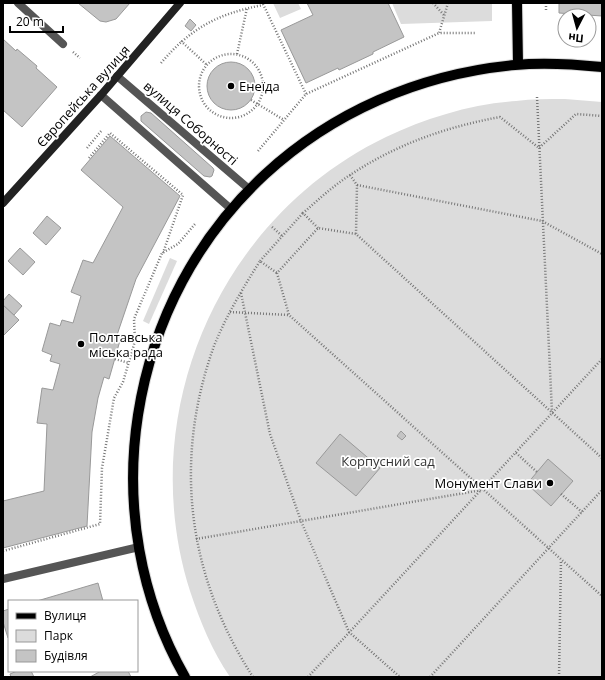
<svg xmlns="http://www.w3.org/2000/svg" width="605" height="680" font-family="'Open Sans',sans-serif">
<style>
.green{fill:#dcdcdc}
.building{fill:#c4c4c4;stroke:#999}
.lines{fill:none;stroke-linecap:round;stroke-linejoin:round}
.primary-casing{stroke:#dbdbdb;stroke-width:12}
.path{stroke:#777;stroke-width:2.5;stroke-dasharray:1 2;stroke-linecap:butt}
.street{stroke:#555;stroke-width:8}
.secondary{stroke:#222;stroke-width:8}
.primary{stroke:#000;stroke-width:10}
.poi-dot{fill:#000;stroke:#fff;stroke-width:1.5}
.labels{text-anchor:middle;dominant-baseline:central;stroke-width:3.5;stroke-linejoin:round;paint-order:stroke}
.poi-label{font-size:13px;fill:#000;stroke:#fff;text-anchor:start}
.street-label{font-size:13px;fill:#000;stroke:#fff}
.park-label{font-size:13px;fill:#333;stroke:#fff}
</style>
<rect width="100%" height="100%" fill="#fff"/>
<g class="green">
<polygon points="273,3 298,3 301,9 280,18"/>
<polygon points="392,3 492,3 492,21 401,24"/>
<path d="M565 99 602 102V677H230C212 651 200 621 190 591 134 415 218 218 386 137 426 118 471 104 516 101 532 99 548 99 565 99Z"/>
<polygon points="170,258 177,261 149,324 143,321"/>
</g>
<g class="building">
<polygon points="78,3 130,3 116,19 106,22 100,21"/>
<polygon points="307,3 388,3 404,37 373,52 373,54 339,70 338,68 306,83 281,30 313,15"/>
<polygon points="559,3 602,3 602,16 559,13"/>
<polygon points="190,19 196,25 191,31 185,26"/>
<polygon points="3,39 16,51 17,49 37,66 36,68 57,87 22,127 3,110"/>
<circle cx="231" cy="86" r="24"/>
<polygon points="146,112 151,113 213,168 214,170 212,176 210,177 204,176 141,121 141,116"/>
<polygon points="110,136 180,196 136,279 117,335 121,337 109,379 104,377 98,398 92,432 87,526 3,548 3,501 44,491 47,424 37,423 42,388 53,390 60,364 50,361 52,355 42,351 50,323 60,326 62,320 73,323 81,296 71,292 83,260 93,263 123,207 81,170"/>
<polygon points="47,216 61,228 46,245 33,233"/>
<polygon points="20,248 35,262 23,275 8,261"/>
<polygon points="9,294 22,306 14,315 3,305 3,301"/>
<polygon points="3,305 19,320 3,336"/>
<polygon points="401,431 406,436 402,440 397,436"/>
<polygon points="340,434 380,468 356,496 316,463"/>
<polygon points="548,459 573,481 551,506 527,484"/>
<polygon points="98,583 103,601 37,601"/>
<polygon points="9,609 9,637 8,638 3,622 3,611"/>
<polygon points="17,671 31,671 34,677 11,677 10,674"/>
<polygon points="101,671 128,671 131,677 90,677"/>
</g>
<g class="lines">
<g class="primary-casing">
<g id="primary">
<polyline points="517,3 518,64"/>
<path d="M185 677C140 598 124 505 138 415 168 222 321 83 515 65 544 62 573 64 602 67"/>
</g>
</g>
<g class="path">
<polyline points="433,3 444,15"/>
<polyline points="448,3 439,33 476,33"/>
<polyline points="546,3 546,11"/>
<polyline points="263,4 306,94"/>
<polyline points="561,33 565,33"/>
<polyline points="181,41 207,65"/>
<polyline points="73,52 80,58"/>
<polyline points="237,54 247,8"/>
<circle cx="231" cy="86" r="32"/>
<path d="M161 63C191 28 217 14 263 5"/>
<polyline points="537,97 552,412"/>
<polyline points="251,100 284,120"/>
<polyline points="87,148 102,130"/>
<polyline points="258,151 306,94 439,33"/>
<polyline points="89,158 110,133 183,195 163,253"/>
<polyline points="350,175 357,185 356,234"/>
<polyline points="357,185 542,221 602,254"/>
<polyline points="272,227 282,236"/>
<path d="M318 228 303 213C318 200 333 186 350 175 397 144 446 127 500 117L539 148 576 114 602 116"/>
<polyline points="260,261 303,213"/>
<polyline points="241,293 270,434 301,521 349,632 400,677"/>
<polyline points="230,312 289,315"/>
<polyline points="115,359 129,363"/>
<polyline points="516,453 537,472"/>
<polyline points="602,458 356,234 318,228 277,273 289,315 602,596"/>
<polyline points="561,494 582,512"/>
<polyline points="196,539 482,490"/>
<polyline points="3,551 100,524 102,468 114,398 123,382 135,341 134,319 162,253 178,244 195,224"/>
<path d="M253 677C187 575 173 460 214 346 226 316 243 288 260 261L277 273"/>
<polyline points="308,677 602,359"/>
<polyline points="430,677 602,490"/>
<polyline points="559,677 561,560"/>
</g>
<g class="street">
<polyline points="18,3 63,44"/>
<polyline points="117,76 249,189"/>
<polyline points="101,95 231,209"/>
<polyline points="3,579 139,547"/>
</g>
<polyline class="secondary" points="3,203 101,95 180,3"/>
<use href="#primary" class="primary"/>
</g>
<g class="poi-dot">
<circle cx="231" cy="86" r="4"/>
<circle cx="81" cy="344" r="4"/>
<circle cx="550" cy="483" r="4"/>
</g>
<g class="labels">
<g class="poi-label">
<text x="239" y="86">Енеїда</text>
<text x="89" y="337">Полтавська<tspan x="89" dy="15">міська рада</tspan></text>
<text x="542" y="483" text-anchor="end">Монумент Слави</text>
</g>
<g class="street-label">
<text transform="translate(83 96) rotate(-48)">Європейська вулиця</text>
<text transform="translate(191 123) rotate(41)">вулиця Соборності</text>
</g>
<g class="park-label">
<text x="388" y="461">Корпусний сад</text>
</g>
</g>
<rect width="605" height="680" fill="none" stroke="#000000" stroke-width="8"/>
<rect x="8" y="600" width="130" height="72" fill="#ffffff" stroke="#999999"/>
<rect x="16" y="613" width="20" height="6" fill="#000000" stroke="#999999"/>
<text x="44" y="620" font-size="12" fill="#000000">Вулиця</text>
<rect x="16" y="630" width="20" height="12" fill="#dcdcdc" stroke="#999999"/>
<text x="44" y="640" font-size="12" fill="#000000">Парк</text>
<rect x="16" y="650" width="20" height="12" fill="#c4c4c4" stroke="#999999"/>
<text x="44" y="660" font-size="12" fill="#000000">Будівля</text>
<g transform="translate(577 28) rotate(186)"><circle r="19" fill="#ffffff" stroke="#999999"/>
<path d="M0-3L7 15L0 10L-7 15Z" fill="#000000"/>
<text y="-6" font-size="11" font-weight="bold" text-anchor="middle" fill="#000000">Пн</text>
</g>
<path d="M10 26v6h53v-6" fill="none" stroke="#000000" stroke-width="2"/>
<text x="16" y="26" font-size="12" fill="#000000" stroke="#ffffff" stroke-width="3" paint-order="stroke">20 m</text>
</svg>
